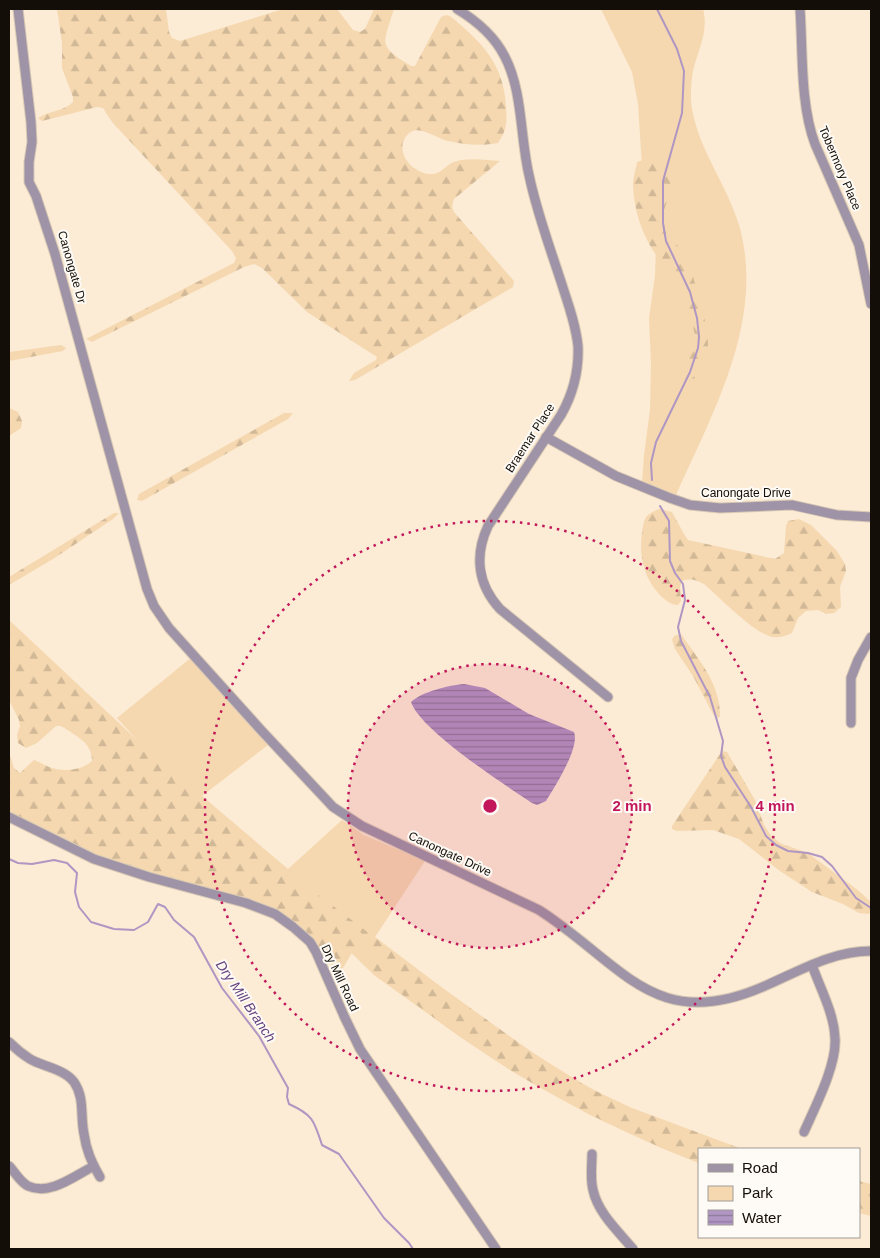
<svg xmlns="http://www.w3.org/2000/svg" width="880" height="1258" font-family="Arial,sans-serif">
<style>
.green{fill:#f5d8b0}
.forest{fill:url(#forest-firs)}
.water{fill:url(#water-rules)}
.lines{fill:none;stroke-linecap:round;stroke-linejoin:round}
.stream{stroke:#af96c3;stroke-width:2}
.minor-casing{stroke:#d7c8b4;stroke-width:11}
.minor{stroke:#9e93a7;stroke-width:9}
.ring{fill:none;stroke:#c2185b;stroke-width:2.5;stroke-dasharray:2.5 5}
.labels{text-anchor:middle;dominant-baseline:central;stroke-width:4;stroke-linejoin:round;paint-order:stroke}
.street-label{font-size:12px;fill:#130e07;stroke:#fefbf6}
.water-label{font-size:14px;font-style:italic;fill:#674580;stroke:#fefbf6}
.centre{fill:#c2185b;stroke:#fefbf6;stroke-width:2.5}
.ring-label{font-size:15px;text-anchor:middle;font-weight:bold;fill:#c2185b;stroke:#fefbf6;stroke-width:4;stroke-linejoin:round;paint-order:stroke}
</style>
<defs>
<pattern id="forest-firs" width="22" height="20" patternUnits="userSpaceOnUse" patternTransform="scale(1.25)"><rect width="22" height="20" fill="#f5d8b0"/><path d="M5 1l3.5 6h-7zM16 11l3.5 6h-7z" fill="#d1b896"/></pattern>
<pattern id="water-rules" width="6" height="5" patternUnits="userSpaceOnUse" patternTransform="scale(1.25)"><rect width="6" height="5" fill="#af96c3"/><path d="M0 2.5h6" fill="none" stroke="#8d799c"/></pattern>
</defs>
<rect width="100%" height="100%" fill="#fcebd5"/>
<g class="green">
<path d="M601 9H703C709 32 698 49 693 71 691 83 690 98 692 109 699 150 727 185 739 225 766 319 713 412 676 495L642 483 644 455 650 410 651 364 649 318 655 276 656 242 642 166 638 104 632 72Z"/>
<path d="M9 620 137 740 117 718 192 657 268 745 202 796 288 869 342 820 364 835 425 861 375 937C443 988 513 1044 587 1086 635 1114 689 1131 742 1149H699V1163L659 1147 590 1115 516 1073 463 1039 374 975Z"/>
</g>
<g class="forest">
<path d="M57 9H166L169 32 172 38 180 41 283 9H337L353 30 360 32 365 29 374 9H394C383 45 377 45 411 66H415L441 17 446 15 450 16C481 42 504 63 506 107 507 121 507 131 498 143 483 146 464 145 448 141 434 138 414 119 404 140 397 156 415 174 431 174 440 175 446 165 454 162 467 157 487 160 500 161L454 199 452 207 454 212 514 281 513 287 355 380 349 381 354 373 376 360 377 357 307 312 262 268 254 264 244 267 92 342 86 339 234 263 236 258 232 251 112 122 103 108 97 107 42 121 38 118C48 111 65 111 73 102V97L62 68V43Z"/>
<path d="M650 158C696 173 652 205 666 233 671 243 683 247 688 258 691 266 693 276 695 284 703 313 717 349 700 377L692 379 687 376 683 367 694 348 696 339C691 319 688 297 679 279 675 271 666 267 660 260 643 239 634 212 633 185 633 177 636 169 637 162Z"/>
<polygon points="61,345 66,348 63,351 9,361 9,352"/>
<polygon points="9,408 18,412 22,421 21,428 9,436"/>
<polygon points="284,413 293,413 288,419 142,501 137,500 139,494"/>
<path d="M659 509 672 512 684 534 688 540 775 559 784 553 786 526 788 521 799 519 811 525 837 551 845 564 846 571 840 587 841 607 834 613 826 614 818 610 806 611 798 618 792 633C786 636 777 639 769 636 751 630 720 598 704 584 696 580 691 578 682 581L680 587 681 601 678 605C670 605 664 599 659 594 643 577 639 554 642 532 643 527 643 522 646 517 650 513 654 511 659 509Z"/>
<polygon points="114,513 119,513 113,519 53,559 9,585 9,577"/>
<path d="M9 620 144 747 312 890 419 971 533 1053 587 1087 632 1108 742 1149H699V1163C635 1138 573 1108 515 1073 466 1043 421 1007 374 975L366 963 372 957C372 941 358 929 347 920L344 926 356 946 343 968 340 971 335 969 310 942 275 914 94 859 9 817V752L14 768 20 773 34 760C40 762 44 765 49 767 63 772 81 771 92 761 92 742 76 736 61 726H56L37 743 26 748 18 743 17 735 20 726 19 720 9 700Z"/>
<path d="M681 634C698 659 721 684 720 717L716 718 713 714 693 676 675 649 672 640 674 636Z"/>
<polygon points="722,751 727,752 755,800 764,825 772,837 782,844 808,853 859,891 871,902 871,911 869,914 859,913 843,904 812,892 780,871 739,839 713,830 677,831 672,829 672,826"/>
<polygon points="859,1181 871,1184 871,1216 859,1213"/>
</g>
<path class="water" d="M464 684 485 688 529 714 574 732C580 748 555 786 546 801L537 805 532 803C505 785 420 730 411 702 421 692 450 685 464 684Z"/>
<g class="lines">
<g class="stream">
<polyline points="652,480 651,463 656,442 690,372 698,348 699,337 697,318 690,292 666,241 663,223 663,181 682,113 684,71 677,49 657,9"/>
<polyline points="660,506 669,521 670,561 675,573 683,584 685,600 678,627 681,641 710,697 723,741 721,756 725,767 751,807 766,836 776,845 788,851 808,853 822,857 832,866 856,898 871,908"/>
<path d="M9 859 18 863 32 864 54 860 67 863 77 873 75 892 79 907 91 922 114 929 134 930 148 922 158 904 165 907 174 920 194 937 222 988 259 1036 288 1088 287 1097 289 1104C313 1115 314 1120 322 1145L339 1154 384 1218 409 1243 413 1249"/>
</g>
<g class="minor-casing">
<g id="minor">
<path d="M18 9 31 122 32 142 29 162V182L36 196 55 254 147 589 154 606 169 628 260 729 333 807 362 826 539 910C623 964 655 1036 767 985 801 970 833 951 871 951"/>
<path d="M457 9C477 21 494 35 505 57 523 92 520 137 529 175 537 214 552 253 564 291 570 309 576 327 578 346 579 371 573 394 561 415L488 526C474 556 478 585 500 609L608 697"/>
<path d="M800 9C803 51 800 104 815 144L859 245 871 304"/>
<polyline points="546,437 616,476 670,498 690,505 720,508 792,505 837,515 871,517"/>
<polyline points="851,723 851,678 858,660 871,637"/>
<polyline points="9,817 94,859 149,877 246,903 275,914 293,927 310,942 316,952 344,1016 360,1049 496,1249"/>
<path d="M9 1042C15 1048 22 1054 30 1059 44 1067 64 1069 74 1082 85 1098 80 1115 84 1134 86 1149 92 1164 100 1177"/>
<path d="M804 1132C815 1107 837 1065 835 1038 834 1013 820 988 812 965"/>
<path d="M592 1154C592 1165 590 1179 593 1190 598 1213 618 1231 633 1249"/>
<path d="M9 1166C15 1172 20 1182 28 1186 50 1196 74 1176 94 1166"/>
</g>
</g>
<use href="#minor" class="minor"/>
</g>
<circle cx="490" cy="806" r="142" fill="#c2185b" fill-opacity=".12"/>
<g class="ring">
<circle cx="490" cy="806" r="142"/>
<circle cx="490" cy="806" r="285"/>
</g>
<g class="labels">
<g class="street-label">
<text transform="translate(840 168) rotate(67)">Tobermory Place</text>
<text transform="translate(72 267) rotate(74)">Canongate Dr</text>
<text transform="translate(530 438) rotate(-57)">Braemar Place</text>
<text x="746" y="493">Canongate Drive</text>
<text transform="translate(450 854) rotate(25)">Canongate Drive</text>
<text transform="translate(340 978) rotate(65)">Dry Mill Road</text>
</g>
<g class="water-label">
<text transform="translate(246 1001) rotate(56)">Dry Mill Branch</text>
</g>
</g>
<circle cx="490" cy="806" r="8" class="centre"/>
<g class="ring-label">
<text x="632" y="811">2 min</text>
<text x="775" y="811">4 min</text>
</g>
<rect width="880" height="1258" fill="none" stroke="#130e07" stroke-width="20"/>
<rect x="698" y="1148" width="162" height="90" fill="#fefbf6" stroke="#a09c96"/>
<rect x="708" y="1164" width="25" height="8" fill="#9e93a7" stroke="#a09c96"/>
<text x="742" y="1173" font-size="15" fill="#130e07">Road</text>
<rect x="708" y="1186" width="25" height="15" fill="#f5d8b0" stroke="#a09c96"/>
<text x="742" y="1198" font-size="15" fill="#130e07">Park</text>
<rect x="708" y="1210" width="25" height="15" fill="url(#water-rules)" stroke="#a09c96"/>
<text x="742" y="1223" font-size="15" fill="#130e07">Water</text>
</svg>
